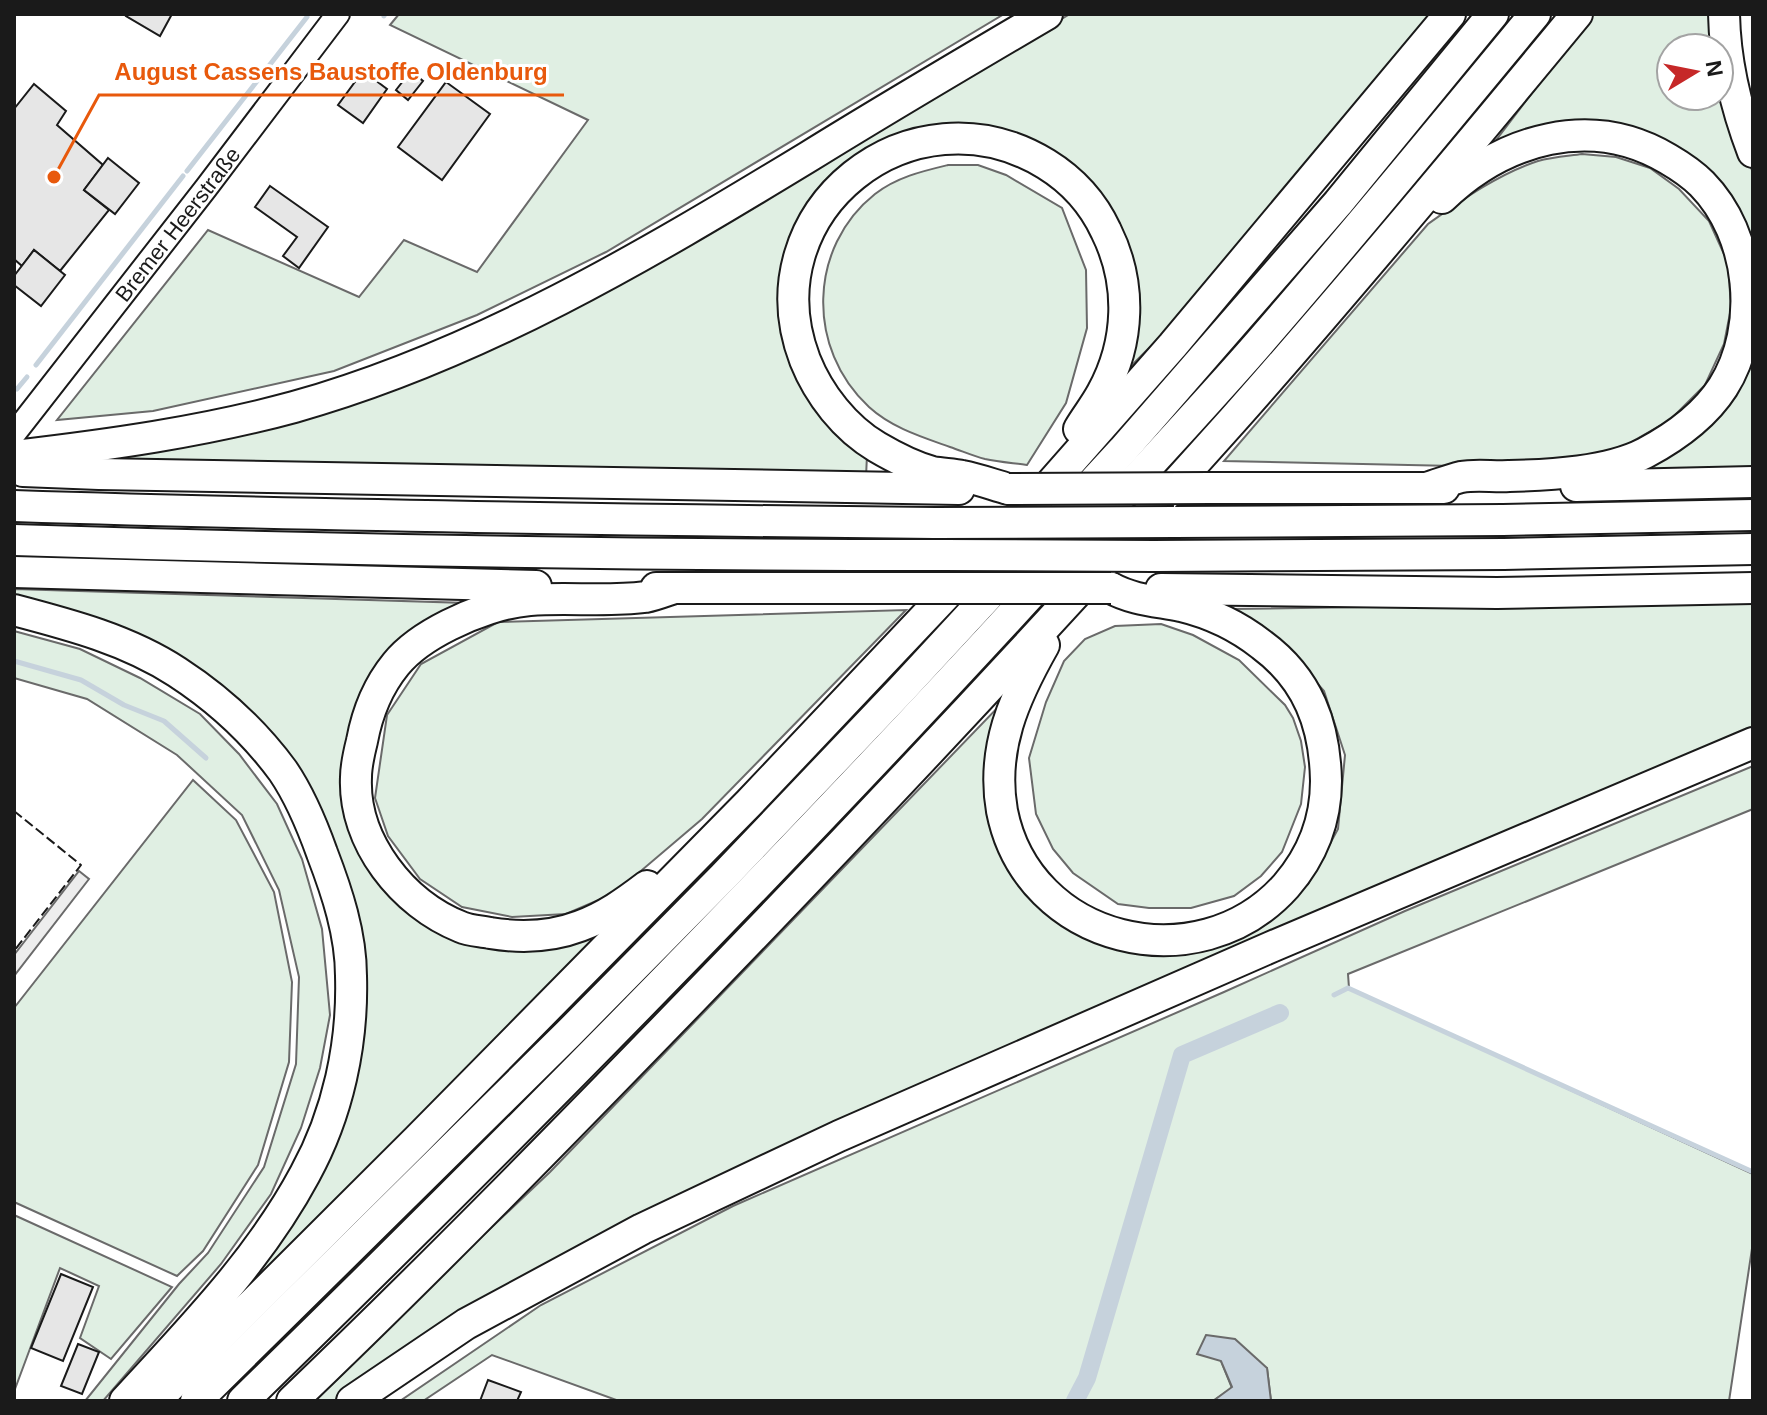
<svg xmlns="http://www.w3.org/2000/svg" width="1767" height="1415" font-family="Arial,sans-serif">
<style>
.green{fill:#e0efe3;stroke:#6a6a6a;stroke-width:2;fill-rule:evenodd}
.parking{fill:#ededed;stroke:#6a6a6a;stroke-width:2}
.water{fill:#c6d2dc;stroke:#6a6a6a;stroke-width:2}
.lines{fill:none;stroke-linecap:round;stroke-linejoin:round}
.stream{stroke:#c6d2dc;stroke-width:5}
.canal{stroke:#c6d2dc;stroke-width:18}
.building{fill:#e6e6e6;stroke:#1a1a1a;stroke-width:2}
.secondary-casing{stroke:#1a1a1a;stroke-width:26}
.highway-casing{stroke:#1a1a1a;stroke-width:34}
.secondary{stroke:#fff;stroke-width:22}
.highway{stroke:#fff;stroke-width:30}
.highway-bridge-casing{stroke:#1a1a1a;stroke-width:34;stroke-linecap:butt}
.highway-bridge{stroke:#fff;stroke-width:30}
.fence{stroke:#1a1a1a;stroke-width:2;stroke-dasharray:10 4;stroke-linecap:butt}
.labels{text-anchor:middle;dominant-baseline:central;stroke-width:6;stroke-linejoin:round;paint-order:stroke}
.street-label{font-size:22px;fill:#1a1a1a;stroke:#fff}
.leader{fill:none;stroke:#e8590c;stroke-width:3}
.callout-dot{fill:#e8590c;stroke:#fff;stroke-width:3}
.callout-label{font-size:24px;text-anchor:middle;font-weight:bold;fill:#e8590c;stroke:#fff;stroke-width:6;stroke-linejoin:round;paint-order:stroke}
</style>
<rect width="100%" height="100%" fill="#fff"/>
<g class="green">
<polygon points="399,14 1004,14 606,252 477,315 334,371 153,411 57,420 208,230 359,297 404,240 477,272 588,120 390,25"/>
<polygon points="1070,14 1434,14 1200,291 1157,340 1123,374 1137,302 1035,144 853,160 781,305 867,455 866,477 88,460 309,412 846,147"/>
<path d="M1592 14H1719L1740 138 1753 173V261L1665 143 1484 156ZM1671 48H1719V96H1671Z"/>
<path d="M1582 154 1616 157 1650 168 1679 189 1709 221 1728 263 1731 308 1724 344 1705 385 1670 420 1626 445 1601 453 1568 460 1501 467 1224 461 1428 224C1462 200 1498 174 1538 161 1552 157 1568 156 1582 154Z"/>
<path d="M948 165H978L1006 175 1062 208 1086 270 1087 328 1066 403 1027 465C1013 463 999 462 985 459 973 456 962 451 950 447 922 437 892 428 869 407 806 349 808 247 875 194 897 177 923 171 948 165Z"/>
<polygon points="1753,334 1753,470 1632,473"/>
<polygon points="14,589 466,603 416,633 348,778 426,922 609,928 409,1133 218,1315 323,1157 357,933 258,727 14,603"/>
<polygon points="1753,601 1753,732 415,1347 337,1401 315,1401 474,1244 550,1172 1003,702 998,824 1094,938 1257,927 1308,884 1338,829 1345,755 1324,691 1286,648 1232,609"/>
<polygon points="906,610 702,819 615,893 566,914 512,917 462,907 420,879 388,836 375,798 387,715 421,664 498,622"/>
<polygon points="1161,624 1193,635 1239,660 1285,705 1293,718 1301,741 1305,767 1301,804 1282,852 1261,876 1234,896 1191,908 1149,908 1118,904 1073,873 1053,849 1036,814 1029,758 1046,702 1064,661 1085,639 1115,626"/>
<polygon points="14,631 80,649 140,678 200,714 239,754 277,804 302,859 322,929 330,1015 320,1068 301,1128 271,1194 221,1264 103,1401 85,1401 179,1284 208,1253 264,1167 296,1064 299,977 279,890 242,815 177,755 87,699 14,678"/>
<polygon points="1753,766 1753,809 1348,974 1349,988 1753,1174 1753,1242 1729,1401 1271,1401 1267,1368 1221,1361 1232,1388 1213,1401 1082,1401 1087,1390 1077,1385 1068,1401 619,1401 492,1355 423,1401 400,1401 541,1305 733,1206 1224,992 1405,911"/>
<polygon points="193,780 236,820 274,892 292,982 289,1062 258,1165 203,1251 177,1276 14,1202 14,1008"/>
<polygon points="14,1215 172,1287 111,1359 80,1338 99,1286 60,1268 15,1389 14,1388"/>
</g>
<polygon class="parking" points="79,871 89,879 14,976 14,955"/>
<polygon class="water" points="1206,1335 1235,1339 1267,1368 1271,1401 1213,1401 1232,1387 1221,1361 1197,1354"/>
<g class="lines">
<g class="stream">
<polyline points="384,16 385,14"/>
<polyline points="187,171 307,17"/>
<polyline points="36,365 183,176"/>
<polyline points="17,389 27,377"/>
<polyline points="14,661 81,680 124,705 164,721 206,758"/>
<polyline points="1334,995 1348,988 1753,1172"/>
</g>
<polyline class="canal" points="1075,1401 1087,1378 1182,1055 1280,1013"/>
</g>
<g class="building">
<polygon points="127,14 172,14 160,36 126,16"/>
<polygon points="363,71 387,89 363,123 338,105"/>
<polygon points="411,71 423,81 408,100 396,90"/>
<polygon points="446,82 490,114 442,180 398,147"/>
<polygon points="34,84 66,111 57,125 103,165 84,190 109,210 60,271 34,250 22,266 14,259 14,109"/>
<polygon points="108,158 139,183 115,214 84,190"/>
<polygon points="270,186 328,227 299,268 283,256 297,237 255,207"/>
<polygon points="34,250 65,275 41,306 14,285 14,276"/>
<polygon points="61,1274 93,1287 63,1361 31,1348"/>
<polygon points="78,1344 99,1352 82,1394 61,1386"/>
<polygon points="488,1380 521,1392 517,1401 480,1401"/>
</g>
<g class="lines">
<g class="secondary-casing">
<g id="secondary">
<path id="s1" d="M14 434 206 188 338 14"/>
</g>
</g>
<g class="highway-casing">
<g id="highway">
<path d="M1724 14C1725 61 1736 108 1753 152"/>
<path d="M14 456C108 445 202 432 294 407 479 355 645 256 808 157 887 108 967 61 1047 14"/>
<polyline points="23,471 99,474 959,489"/>
<polyline points="1576,486 1753,482"/>
<polyline points="1210,488 1444,488"/>
<path d="M1426 488C1437 485 1449 480 1461 477 1476 474 1494 477 1509 476 1551 475 1608 472 1645 453 1675 437 1705 415 1723 387 1761 327 1752 235 1702 184 1692 174 1680 166 1668 159 1591 113 1503 139 1442 198"/>
<path d="M1009 489C994 485 978 479 962 476 953 474 942 474 932 472 914 467 894 457 877 447 845 428 819 395 805 360 748 211 912 82 1046 164 1072 180 1093 203 1106 231 1132 283 1130 342 1102 393 1095 406 1086 417 1079 429"/>
<path d="M14 506C321 516 628 520 935 523"/>
<polyline points="1174,522 1503,520 1753,515"/>
<path d="M14 540C323 550 632 555 942 555"/>
<polyline points="1154,556 1504,554 1753,549"/>
<polyline points="14,572 536,586"/>
<polyline points="656,588 906,588"/>
<polyline points="1161,589 1497,593 1753,588"/>
<path d="M14 610C71 625 128 640 177 672 217 698 255 733 283 771 300 796 312 825 322 853 337 892 351 934 351 976 353 1044 338 1114 305 1174 259 1260 190 1330 125 1401"/>
<path d="M1044 645C1014 698 991 749 1002 811 1028 943 1198 984 1286 886 1312 856 1326 820 1326 781 1325 725 1308 679 1262 645 1238 626 1210 613 1181 606 1156 601 1133 600 1111 588"/>
<path d="M647 886C626 902 605 917 580 926 551 937 520 938 490 933 481 931 470 931 461 927 403 904 353 842 356 777 356 765 359 753 362 741 367 714 378 686 396 664 409 648 431 634 449 625 473 613 504 602 530 600 568 597 607 602 645 597 655 595 665 591 674 588"/>
<polyline points="155,1401 417,1140 749,803 1048,487 1173,345 1450,14"/>
<polyline points="196,1401 568,1034 723,877 901,690 1123,450 1338,203 1493,14"/>
<path d="M243 1401C523 1128 797 850 1061 561 1123 493 1186 426 1247 357 1345 245 1440 129 1535 14"/>
<path d="M292 1401C427 1272 558 1138 688 1004 873 813 1055 619 1233 420 1351 287 1464 151 1577 14"/>
<polyline points="352,1401 466,1324 642,1229 839,1136 1271,947 1753,743"/>
</g>
</g>
<use href="#secondary" class="secondary"/>
<use href="#highway" class="highway"/>
<g class="highway-bridge-casing">
<g id="highway-bridge">
<polyline points="1009,489 1210,488"/>
<polyline points="935,523 1174,522"/>
<polyline points="942,555 1154,556"/>
<polyline points="906,588 1111,588"/>
</g>
</g>
<use href="#highway-bridge" class="highway-bridge"/>
<polyline class="fence" points="14,811 81,865 14,951"/>
</g>
<g class="labels">
<g class="street-label">
<text stroke="none"><textPath href="#s1" startOffset="266">Bremer Heerstraße</textPath></text>
</g>
</g>
<path class="leader" d="M54 177L99 95H564"/>
<circle class="callout-dot" cx="54" cy="177" r="8"/>
<g class="callout-label">
<text x="331" y="80">August Cassens Baustoffe Oldenburg</text>
</g>
<rect width="1767" height="1415" fill="none" stroke="#1a1a1a" stroke-width="32"/>
<g transform="translate(1695 72) rotate(80)"><circle r="38" fill="#ffffff" stroke="#a3a3a3" stroke-width="2"/>
<path d="M0-6L14 30L0 20L-14 30Z" fill="#c62828"/>
<text y="-12" font-size="22" font-weight="bold" text-anchor="middle" fill="#1a1a1a">N</text>
</g>
</svg>
